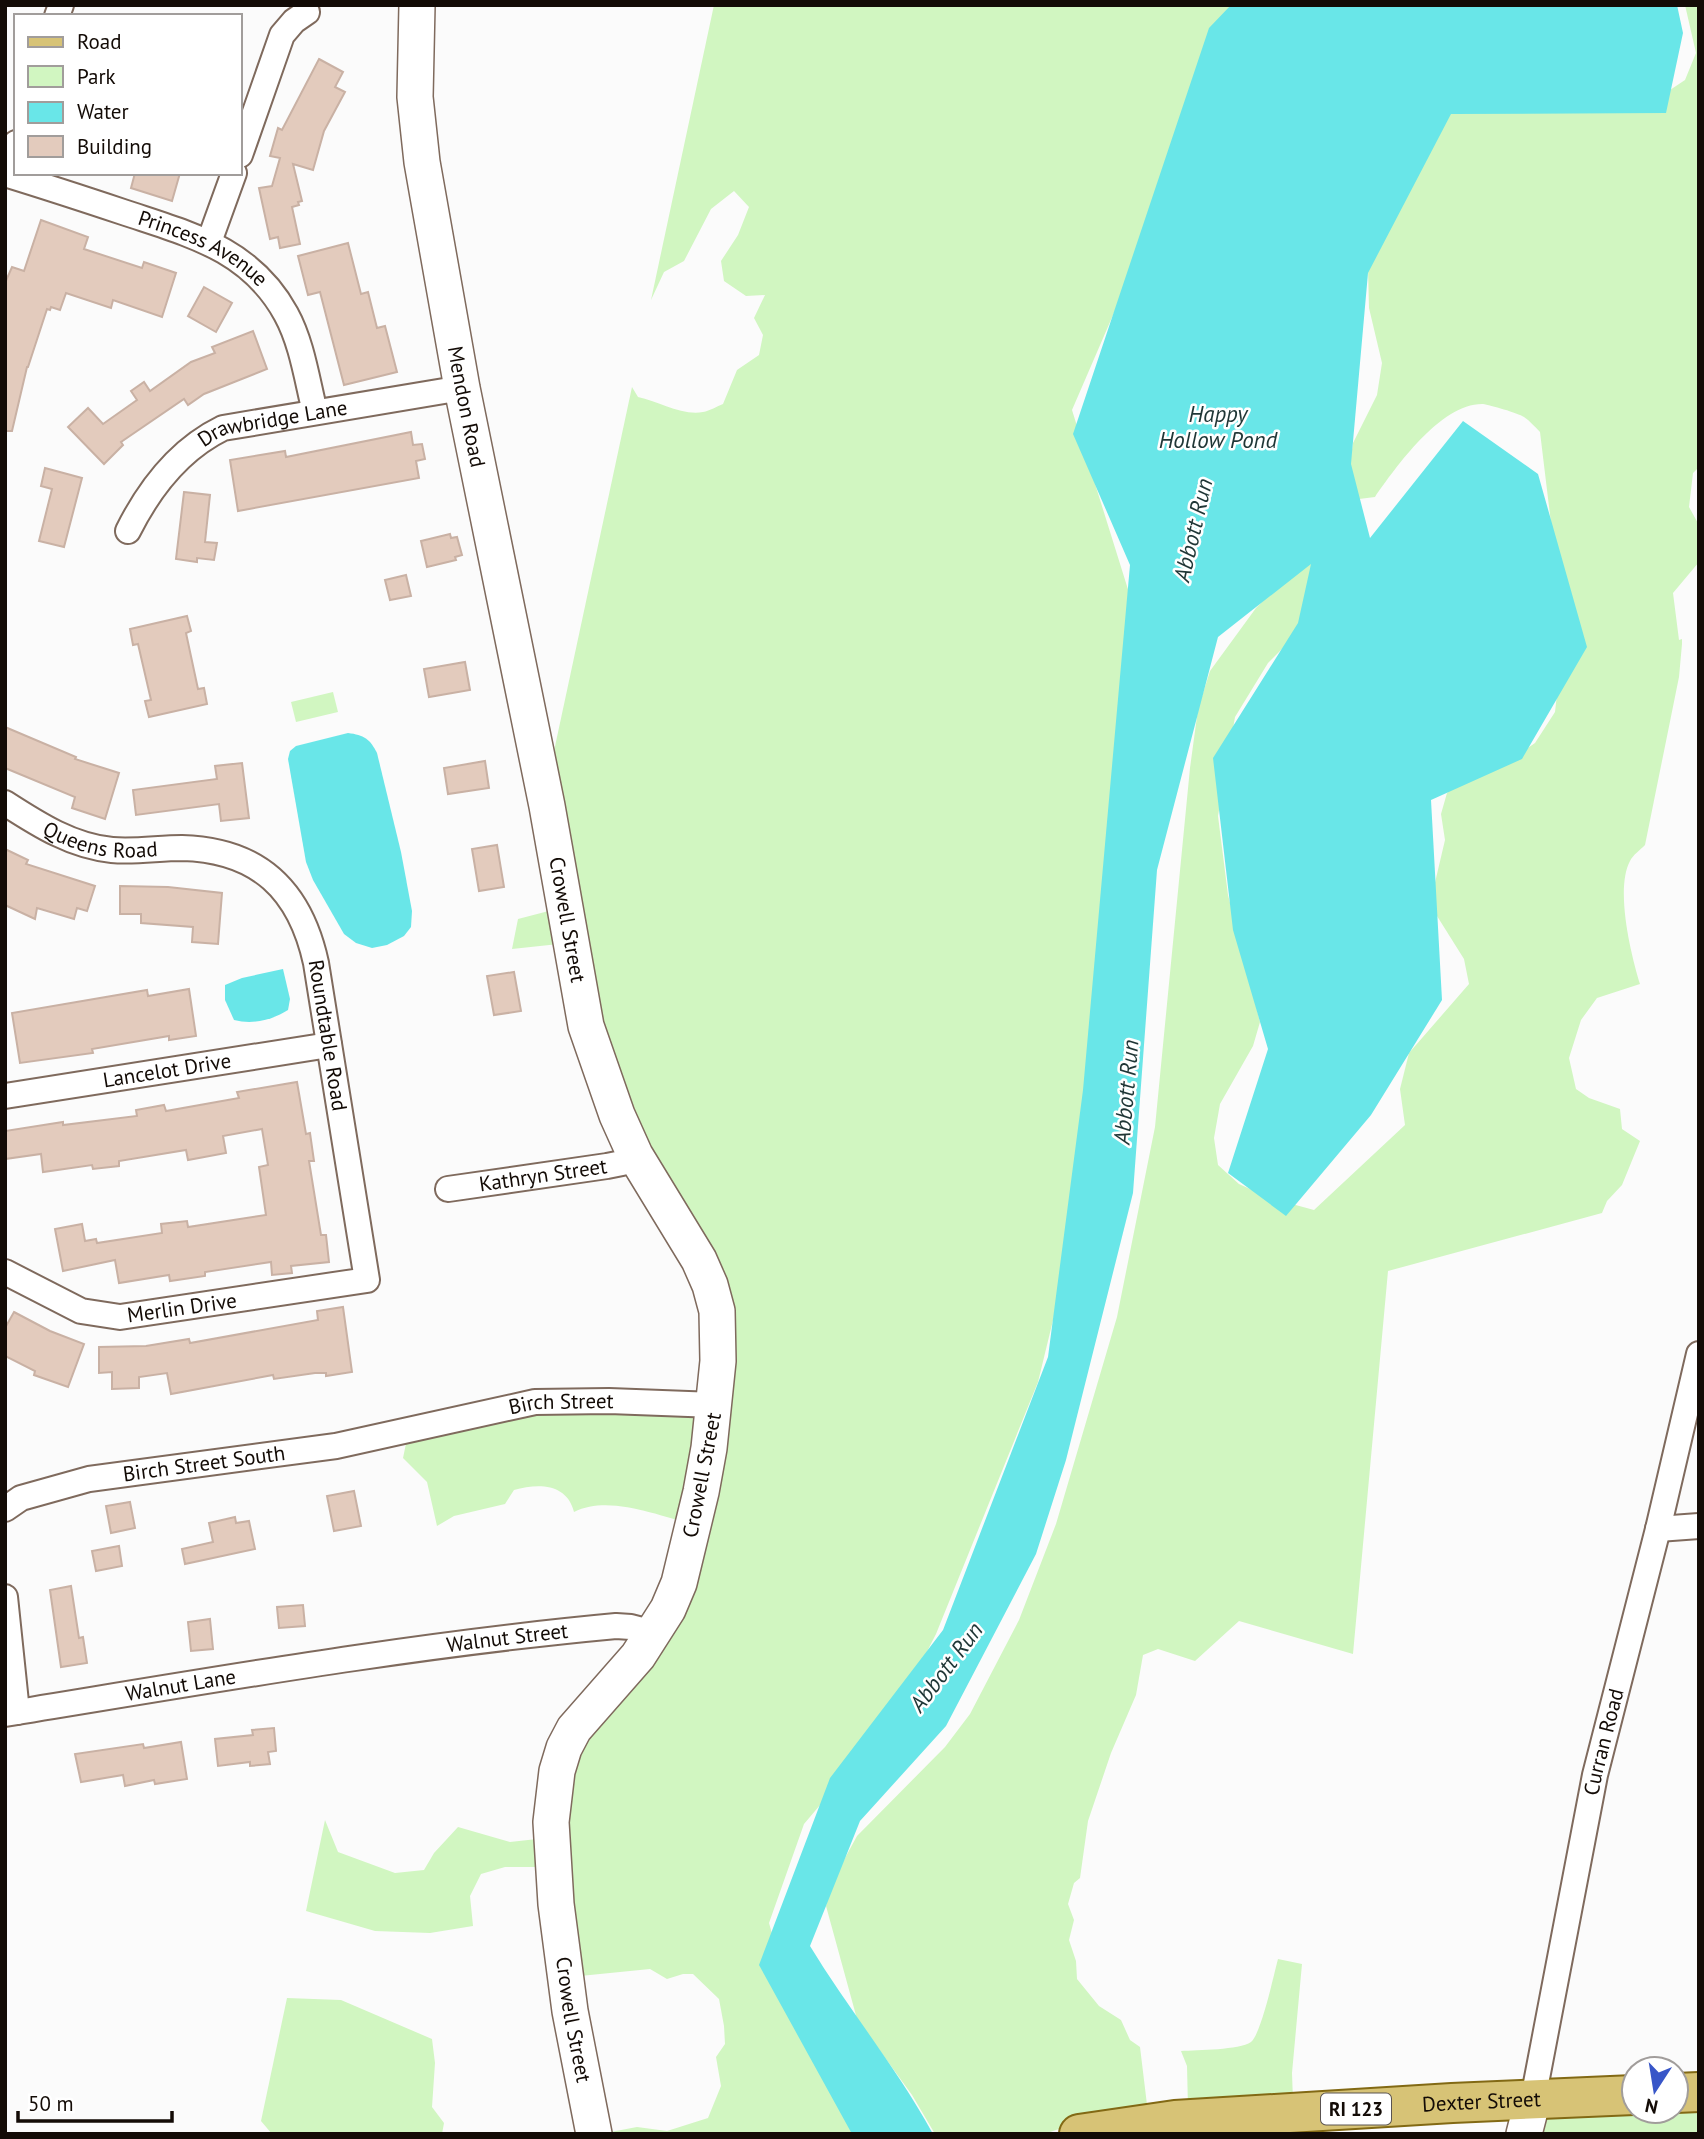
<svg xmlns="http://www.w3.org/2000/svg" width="1704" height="2139" font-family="'PT Sans',sans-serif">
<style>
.green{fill:#d1f6c1}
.water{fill:#69e6e8}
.building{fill:#e3cbbd;stroke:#c9b1a4;stroke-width:2}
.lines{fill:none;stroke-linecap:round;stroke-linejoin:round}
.street-casing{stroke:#7f6a5d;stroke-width:28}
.secondary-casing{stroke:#7f6a5d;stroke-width:38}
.primary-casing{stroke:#826914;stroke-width:42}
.street{stroke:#fff;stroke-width:24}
.secondary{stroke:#fff;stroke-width:35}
.primary{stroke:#d7c376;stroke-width:38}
.labels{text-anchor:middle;stroke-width:5;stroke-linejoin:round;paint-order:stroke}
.shield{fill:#fff;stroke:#5a5451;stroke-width:2}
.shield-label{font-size:19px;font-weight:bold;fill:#130b06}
.street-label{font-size:21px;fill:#130b06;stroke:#fff}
.water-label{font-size:23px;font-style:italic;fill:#1f3636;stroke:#fff}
</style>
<rect width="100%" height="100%" fill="#fbfbfb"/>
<g class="green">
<path d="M714,5H1257L1161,204L1072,410L1131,599L1074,1234L1038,1382L936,1634L901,1702L880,1734L804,1824L769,1923L792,2004L859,2134H600L637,2127L667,2131L708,2118L721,2086L716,2057L725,2044L724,2026L719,1999L693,1974H683L667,1979L650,1969L570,1977L554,1867H505L481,1874L470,1896L473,1926L430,1933L375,1931L306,1911L325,1820L338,1852L395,1873L424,1870L434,1853L458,1827L510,1842L555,1837L554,1784L652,1640L692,1524C655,1515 609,1495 574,1512C567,1483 538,1483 514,1490L505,1504L454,1516L437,1526L427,1482L403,1458L409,1429L569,1405L708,1390L719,1353L639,1156L568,943L512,949L518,919L564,907L545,793L632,387L638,397C658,401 682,416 703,412C710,411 717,406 723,404L737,370L759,355L763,335L754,318L765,295L746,296L724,281L721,261L738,235L749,207L734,191L711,209L684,261L664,272L651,300Z"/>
<path d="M1685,5H1699V467L1693,473L1689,507L1699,525V562L1673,593L1679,640L1682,639V644L1679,677L1645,845C1640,850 1633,855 1630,861C1615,889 1631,955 1640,984L1597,998L1581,1020L1569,1058L1576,1089L1589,1098L1620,1109L1622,1129L1640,1141L1622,1185L1607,1201L1602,1213L1388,1271L1353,1654L1239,1621L1195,1661L1158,1649L1143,1655L1136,1695L1111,1753L1088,1821L1080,1878L1074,1883L1068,1904L1074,1920L1069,1940L1076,1961L1077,1979L1099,2006L1121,2020L1130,2040L1140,2047L1148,2113L1144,2116L1059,2129L1050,2132V2134H935L912,2095L857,2019L826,1906L833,1880L857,1836L945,1747L970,1714L1019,1620L1056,1524L1117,1317L1155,1127L1190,768L1198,709L1210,671L1256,608L1312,552L1335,539L1292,639L1268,663L1235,717L1218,816L1228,895L1260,1022L1253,1046L1220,1104L1214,1138L1218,1165L1239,1184L1270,1198L1314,1210L1405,1125L1400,1089L1409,1053L1469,984L1464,959L1437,916L1433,891L1445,840L1441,814L1447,793L1468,773L1516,756L1535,743L1555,712L1561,659L1551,523L1540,432C1535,427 1530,421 1524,417C1518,413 1490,405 1483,404C1441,403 1396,467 1375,497L1359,499L1346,490L1353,443L1377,395L1382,363L1369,308L1368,269L1457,97L1655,100L1685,80L1696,53Z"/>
<path d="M333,692L338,712L296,722L291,702Z"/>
<path d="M1278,1959L1302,1964L1292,2073L1293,2101L1188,2108L1187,2066L1181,2051C1198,2050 1239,2050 1251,2042C1261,2034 1274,1974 1278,1959Z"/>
<path d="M287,1998L341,2000L432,2039L435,2063L432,2107L444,2123L442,2134H272L261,2121Z"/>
<path d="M1699,2085V2134H1522L1532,2091L1634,2111H1676Z"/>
</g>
<g class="water">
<path d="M1231,5H1677L1683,33L1666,113L1451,114L1368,273L1351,464L1370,538L1463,421L1538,474L1587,647L1522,759L1431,800L1442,1000L1371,1115L1286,1216L1228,1173L1268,1049L1233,930L1213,758L1298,623L1311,564L1218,637L1157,870L1133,1193L1066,1460L1036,1554L946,1726L860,1821L810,1946C849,2010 897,2068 933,2134H852L759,1965L830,1778L943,1630L1048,1357L1083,1090L1130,565L1073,434L1209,28Z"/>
<path d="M348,733C364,735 370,739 377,753L401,852L412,911L411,927L404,936L387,945L372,948L356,943L344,934L313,880L306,862L288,759L290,751L296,746Z"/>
<path d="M283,969L290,999L288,1010C272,1020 253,1025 234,1020L225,1000V985L242,978Z"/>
</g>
<g class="building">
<path d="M319,59L343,72L335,87L345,92L324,131L313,170L293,164L302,201L298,202L299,205L292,207L300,244L280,248L278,237L270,239L259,188L272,186L280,158L270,156L278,128L282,130Z"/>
<path d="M135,173H180L172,201L131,188Z"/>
<path d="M41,220L88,237L84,249L142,268L144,262L176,273L162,317L113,300L111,308L66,293L60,310L51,307L50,310L47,309L28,367H27L12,431H5V283L12,267L24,271Z"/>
<path d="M348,243L361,294L368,292L377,328L385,326L397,372L344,385L320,292L308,295L298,256Z"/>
<path d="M204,287L232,303L216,332L188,316Z"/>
<path d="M253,331L267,369L204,394L188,405L184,399L121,442L123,445L104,464L68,427L88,408L103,424L137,400L131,391L144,382L150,391L191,362L215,353L212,347Z"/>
<path d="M411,432L413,445L422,444L425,459L416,461L419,478L238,511L230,460L285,451L286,457Z"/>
<path d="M45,468L82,478L64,547L39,541L52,489L41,486Z"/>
<path d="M184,492L210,495L205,542L217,543L214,560L197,558V562L176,559Z"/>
<path d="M450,534L451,538L457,537L462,555L455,557L456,560L427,567L421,541Z"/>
<path d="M406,575L411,596L390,600L385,580Z"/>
<path d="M187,616L191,631L186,633L198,689L204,688L207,704L149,717L145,701L151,700L138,644L133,645L130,629Z"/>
<path d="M465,662L470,690L429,697L424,669Z"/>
<path d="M5,727L76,757L75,759L119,773L105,819L72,808L75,797L5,768Z"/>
<path d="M485,761L489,788L448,794L444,768Z"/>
<path d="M242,763L249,818L221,821L219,804L136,815L133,790L217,779L215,766Z"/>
<path d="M497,845L504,887L479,891L472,849Z"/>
<path d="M5,849L28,860L26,864L95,886L87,911L77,908L74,919L37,908L35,919L5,905Z"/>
<path d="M120,886L168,887L222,893L218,944L192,942L193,927L141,923V914H120Z"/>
<path d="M514,972L521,1011L494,1015L487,976Z"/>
<path d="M189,989L196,1036L169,1040V1036L92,1049L93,1053L20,1063L12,1013L147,990L148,996Z"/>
<path d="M297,1082L306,1134L310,1133L314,1161H309L321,1235H326L329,1262L291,1266L292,1273L272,1275L271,1262L205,1272V1276L170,1281L169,1275L119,1283L115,1260L63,1271L55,1229L82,1224L85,1241L96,1239L97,1243L162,1233L161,1224L187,1221L188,1227L266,1215L259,1167L268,1165L262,1129L223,1136L226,1153L188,1160L186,1150L119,1161V1166L93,1169L92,1165L43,1172L41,1154L5,1159V1131L63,1122V1125L137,1116L136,1110L164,1105L166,1111L239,1098L237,1092Z"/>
<path d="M343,1307L352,1372L326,1376V1373H315L274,1379L273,1375L171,1394L167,1373L139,1377V1388L112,1389V1372L99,1373V1347L146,1346L189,1339L190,1343L318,1320L317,1311Z"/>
<path d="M14,1312L50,1331L84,1344L68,1387L34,1375L35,1371L5,1356V1328Z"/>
<path d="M354,1491L361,1526L334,1531L327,1496Z"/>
<path d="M130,1502L135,1528L111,1533L106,1506Z"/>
<path d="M235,1517L236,1523L249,1521L255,1549L185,1564L182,1549L213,1542L209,1523Z"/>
<path d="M119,1546L122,1566L96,1571L92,1551Z"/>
<path d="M71,1586L79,1638L83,1637L87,1663L61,1667L50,1590Z"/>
<path d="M303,1605L305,1626L279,1628L277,1607Z"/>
<path d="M210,1619L213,1649L191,1651L188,1622Z"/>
<path d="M274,1728L276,1751L268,1752L270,1764L250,1766V1762L218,1766L215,1739L253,1735L252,1730Z"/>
<path d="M181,1742L187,1779L155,1784L154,1780L125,1786L123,1775L81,1782L75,1754L143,1744L144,1748Z"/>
</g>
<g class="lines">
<defs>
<g id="street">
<path d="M57,16L61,5"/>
<path d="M240,155L282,35L294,21L307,12"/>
<path id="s1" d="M5,174C44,186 84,199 123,212C188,234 250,248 286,314C302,343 307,380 315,412"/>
<path d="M5,175L16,143"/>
<path d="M209,242L234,173"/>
<path id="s2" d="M128,531C149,489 180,449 223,428L462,388"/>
<path id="s3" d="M5,803C39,825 72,846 112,850C136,852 159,848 182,848C259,850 300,890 316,963L367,1280L120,1317L81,1311L5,1272"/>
<path id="s4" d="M5,1096L329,1045"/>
<path id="s5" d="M448,1189L607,1166L622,1163L635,1155"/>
<path id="s6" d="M5,1509L21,1498L89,1479L336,1446L535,1402L609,1401L715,1405"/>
<path d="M1658,1529L1699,1526"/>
<path d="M5,1597L17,1712"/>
<path id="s7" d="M5,1714C208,1681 411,1645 616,1626L631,1627L654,1633"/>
<path id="s8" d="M1533,2099L1595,1775L1658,1529L1699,1354"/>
</g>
<g id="secondary">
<path id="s9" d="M417,5L415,97L422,162L462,388L547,806L586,1026L617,1115L635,1155L699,1260L710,1285L717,1311L718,1361L709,1448L701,1492L679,1583L668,1609L638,1656L574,1729L564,1748L557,1771L551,1822L556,1904L570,2011L594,2134"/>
<path d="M1524,2134L1533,2099"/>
</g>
<g id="primary">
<path d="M1676,2093L1699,2092"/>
<path id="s10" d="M1079,2134L1175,2120L1452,2103L1634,2095"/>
</g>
</defs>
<use href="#street" class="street-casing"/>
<use href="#secondary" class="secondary-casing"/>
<use href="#primary" class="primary-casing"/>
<use href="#street" class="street"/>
<use href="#secondary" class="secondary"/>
<use href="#primary" class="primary"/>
</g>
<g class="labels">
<rect class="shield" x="1321" y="2093.5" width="70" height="31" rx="5"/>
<g class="shield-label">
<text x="1356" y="2116">RI 123</text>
</g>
<g class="street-label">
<text dy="7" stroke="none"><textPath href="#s1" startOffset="212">Princess Avenue</textPath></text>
<text dy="7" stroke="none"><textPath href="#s9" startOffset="406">Mendon Road</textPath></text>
<text dy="7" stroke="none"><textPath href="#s2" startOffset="192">Drawbridge Lane</textPath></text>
<text dy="7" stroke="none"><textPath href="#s3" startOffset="105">Queens Road</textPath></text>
<text dy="7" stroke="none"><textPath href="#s9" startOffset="929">Crowell Street</textPath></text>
<text dy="7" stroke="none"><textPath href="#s3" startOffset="455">Roundtable Road</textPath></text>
<text dy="7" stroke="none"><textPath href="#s4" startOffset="164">Lancelot Drive</textPath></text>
<text dy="7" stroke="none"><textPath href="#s5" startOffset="96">Kathryn Street</textPath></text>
<text transform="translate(182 1308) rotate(-8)" y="7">Merlin Drive</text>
<text dy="7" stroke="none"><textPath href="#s6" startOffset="569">Birch Street</textPath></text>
<text dy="7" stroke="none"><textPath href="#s6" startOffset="206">Birch Street South</textPath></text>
<text transform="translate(702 1475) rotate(-79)" y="7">Crowell Street</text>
<text dy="7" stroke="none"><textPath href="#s7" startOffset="508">Walnut Street</textPath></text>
<text dy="7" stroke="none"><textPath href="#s7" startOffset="178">Walnut Lane</textPath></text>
<text dy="7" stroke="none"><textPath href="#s8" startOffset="364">Curran Road</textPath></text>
<text dy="7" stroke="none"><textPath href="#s9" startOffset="2105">Crowell Street</textPath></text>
<text dy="7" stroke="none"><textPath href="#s10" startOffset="404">Dexter Street</textPath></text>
</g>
<g class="water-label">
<text x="1218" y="422">Happy<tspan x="1218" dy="26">Hollow Pond</tspan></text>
<text transform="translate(1193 530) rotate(-77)" y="8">Abbott Run</text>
<text transform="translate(1126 1092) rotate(-85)" y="8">Abbott Run</text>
<text transform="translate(946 1667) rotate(-53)" y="8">Abbott Run</text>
</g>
</g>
<rect width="1704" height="2139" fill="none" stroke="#130b06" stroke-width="14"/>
<rect x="14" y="14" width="228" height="161" fill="#ffffff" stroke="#a19d9b" stroke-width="2"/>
<rect x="28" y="37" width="35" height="10" fill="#d7c376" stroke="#a19d9b" stroke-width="2"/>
<text x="77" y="49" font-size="21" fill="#130b06">Road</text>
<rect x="28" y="66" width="35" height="21" fill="#d1f6c1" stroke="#a19d9b" stroke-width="2"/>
<text x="77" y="84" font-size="21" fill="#130b06">Park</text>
<rect x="28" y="102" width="35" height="21" fill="#69e6e8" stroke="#a19d9b" stroke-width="2"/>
<text x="77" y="119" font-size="21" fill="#130b06">Water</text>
<rect x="28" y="136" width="35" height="21" fill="#e3cbbd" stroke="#a19d9b" stroke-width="2"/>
<text x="77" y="154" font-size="21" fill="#130b06">Building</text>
<g transform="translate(1655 2090) rotate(192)"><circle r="33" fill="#ffffff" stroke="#a19d9b" stroke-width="2"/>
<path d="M0-5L12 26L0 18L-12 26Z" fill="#3856c8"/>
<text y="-10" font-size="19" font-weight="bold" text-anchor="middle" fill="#130b06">N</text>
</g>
<path d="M18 2111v10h154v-10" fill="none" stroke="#130b06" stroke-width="3.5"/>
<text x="28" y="2111" font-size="21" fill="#130b06" stroke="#ffffff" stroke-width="5" paint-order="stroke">50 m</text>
</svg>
